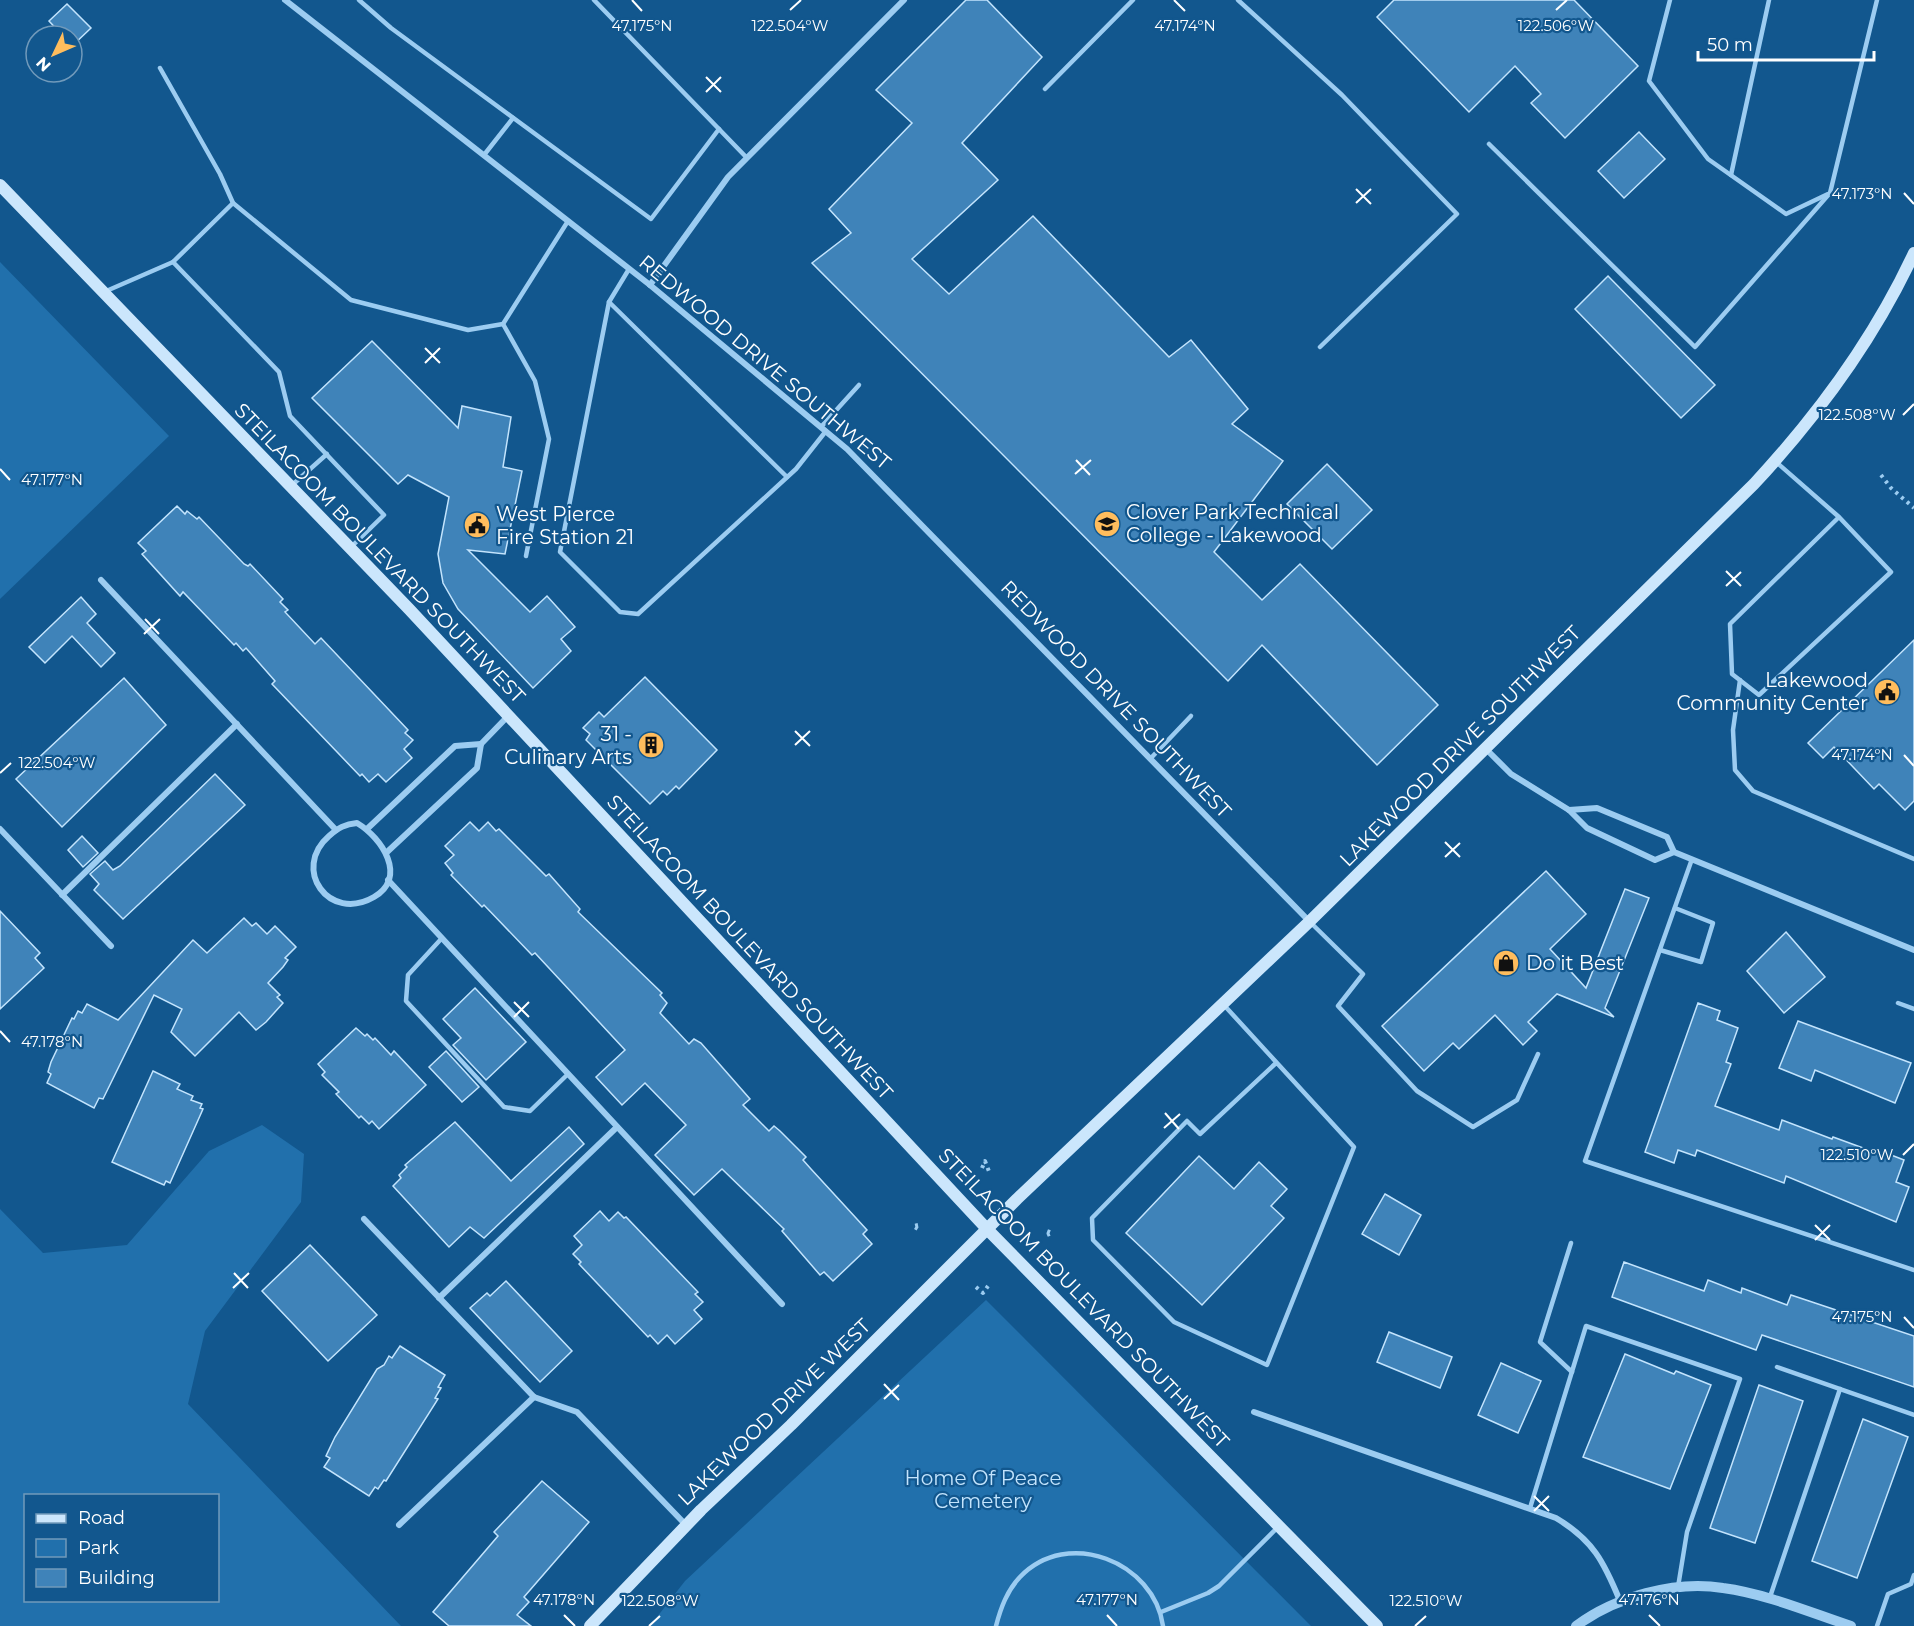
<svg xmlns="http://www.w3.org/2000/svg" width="1914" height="1626" font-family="Montserrat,sans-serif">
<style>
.green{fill:#2170ac;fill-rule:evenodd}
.building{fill:#3f83b9;stroke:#c3e4fd;stroke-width:1.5}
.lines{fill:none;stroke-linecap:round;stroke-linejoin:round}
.path{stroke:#9cccf1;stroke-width:4;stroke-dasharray:3 4.5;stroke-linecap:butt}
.service{stroke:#9cccf1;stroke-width:4.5}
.minor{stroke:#9cccf1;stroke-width:6}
.tertiary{stroke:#9cccf1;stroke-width:10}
.secondary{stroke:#cbe6fc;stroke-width:12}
.ticks{fill:none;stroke:#fff;stroke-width:2}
.labels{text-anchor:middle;stroke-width:4.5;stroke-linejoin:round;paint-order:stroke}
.street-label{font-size:20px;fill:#fff;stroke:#12578e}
.poi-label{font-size:20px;fill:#fff;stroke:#12578e;text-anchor:start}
.park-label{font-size:20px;fill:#c3e4fd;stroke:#12578e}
.ticks-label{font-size:15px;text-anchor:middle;fill:#fff;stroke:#12578e;stroke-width:4.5;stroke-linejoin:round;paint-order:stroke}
</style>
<rect width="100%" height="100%" fill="#12578e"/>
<g class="green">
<path d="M0,262L169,436L0,599Z"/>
<path d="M262,1125L304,1154L301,1202L205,1331L188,1404L401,1626H0V1209L43,1253L127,1245L209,1151ZM26,1496H218V1600H26Z"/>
<path d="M986,1300L1311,1626H650L685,1581Z"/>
</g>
<g class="building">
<path d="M966,0H987L1042,57L962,143L998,180L912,259L949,294L1033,216L1169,357L1191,340L1248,409L1232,424L1283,461L1214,552L1262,600L1300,564L1438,705L1377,765L1262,645L1228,681L812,263L851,233L829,209L912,123L876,90Z"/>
<path d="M1394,0H1574L1638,66L1565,138L1531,103L1541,94L1515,66L1469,112L1377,17Z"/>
<path d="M67,4L91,28L72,46V36H63L49,21Z"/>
<path d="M1639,132L1665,159L1624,198L1598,171Z"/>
<path d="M1608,276L1715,385L1681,418L1575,309Z"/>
<path d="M372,341L458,428L462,406L511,417L503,467L522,471L505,554L468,550L530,612L547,596L575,627L561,639L571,651L533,688L458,609L443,583L438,554L449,497L408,475L398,484L312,398Z"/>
<path d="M1327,464L1372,510L1332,549L1287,504Z"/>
<path d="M177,506L185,514L187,511L197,519L199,517L244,564L248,566L250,564L283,599L280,602L288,610L285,612L315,644L321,638L408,730L405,733L413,740L404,749L412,758L386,782L378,774L369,782L362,774L360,776L272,684L275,681L246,648L243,651L236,643L234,645L183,592L180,596L142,554L146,551L138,543Z"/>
<path d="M81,597L96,614L87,623L115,653L101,667L72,636L45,663L29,647Z"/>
<path d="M1914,640V801L1905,810L1879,784L1874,789L1834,747L1823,758L1808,743Z"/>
<path d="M645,677L717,750L679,789L676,786L667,795L663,791L650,804L586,740L590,734L583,728L599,712L604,717Z"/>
<path d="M124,678L166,725L62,827L16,779Z"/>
<path d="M215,774L245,805L123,919L94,890L99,884L90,874L105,861L113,870L120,866Z"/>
<path d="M470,822L479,831L488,822L496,831L499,829L546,876L549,874L580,909L578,912L662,993L660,995L667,1003L660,1013L689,1044L694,1039L701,1043L750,1099L743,1105L769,1131L774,1126L780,1131L806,1157L803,1160L811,1169L867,1230L863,1234L872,1244L833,1281L824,1272L820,1275L782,1231L784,1229L722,1169L694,1195L655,1155L686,1125L645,1083L622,1105L596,1077L625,1050L535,953L532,955L484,905L482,907L451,875L453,873L445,863L454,855L445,846Z"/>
<path d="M82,836L98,853L83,867L68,850Z"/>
<path d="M1546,871L1586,914L1550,949L1586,988L1625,889L1649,898L1605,1008L1614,1017L1557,994L1528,1022L1537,1031L1523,1045L1495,1015L1459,1049L1453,1043L1424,1071L1382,1026Z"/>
<path d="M0,911L40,953L35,958L44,968L0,1009Z"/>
<path d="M244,918L252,926L256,923L267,934L275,926L296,947L285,958L288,960L283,967L268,983L280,995L277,997L283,1003L266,1022L256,1030L239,1012L195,1056L171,1032L182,1009L154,995L103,1099L99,1098L94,1108L47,1083L51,1074L48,1072L51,1062L72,1018L74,1019L78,1011L82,1013L87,1004L118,1020L193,940L207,953Z"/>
<path d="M1786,932L1825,977L1784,1013L1747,971Z"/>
<path d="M475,988L526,1042L486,1080L453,1045L461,1038L443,1019Z"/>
<path d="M1698,1003L1720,1011L1717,1020L1738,1028L1726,1062L1731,1064L1715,1106L1779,1130L1782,1120L1832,1139L1833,1137L1885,1156L1886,1153L1904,1160L1896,1182L1909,1187L1896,1222L1786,1176L1784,1183L1697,1150L1695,1156L1678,1150L1674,1163L1645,1152Z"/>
<path d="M1798,1021L1911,1063L1895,1103L1815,1070L1811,1081L1779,1068Z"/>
<path d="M356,1028L365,1036L367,1034L373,1040L375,1038L391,1055L394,1051L426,1085L379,1129L372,1121L369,1124L361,1116L359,1118L336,1094L339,1092L322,1075L325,1072L318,1064Z"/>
<path d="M446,1051L479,1087L462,1102L429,1067Z"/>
<path d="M153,1071L180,1084L177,1089L193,1096L191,1100L202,1104L200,1108L203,1109L170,1183L166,1181L164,1185L112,1162Z"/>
<path d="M455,1122L511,1181L569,1127L584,1144L484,1238L470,1227L449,1247L393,1186L401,1178L399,1175L407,1167L405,1165Z"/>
<path d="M1199,1156L1234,1189L1259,1162L1287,1189L1271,1206L1284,1218L1202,1305L1126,1233Z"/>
<path d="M1385,1194L1421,1215L1399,1255L1362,1234Z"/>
<path d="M600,1211L609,1221L618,1212L624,1218L626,1217L698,1292L695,1294L703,1302L694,1310L702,1319L675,1344L667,1335L658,1344L650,1335L648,1337L579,1264L581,1262L573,1254L582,1245L574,1236Z"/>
<path d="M310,1245L377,1315L328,1361L262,1291Z"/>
<path d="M1624,1262L1704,1291L1708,1280L1741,1293L1742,1288L1787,1305L1791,1295L1914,1336V1387L1762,1335L1756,1350L1612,1297Z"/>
<path d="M506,1281L572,1351L540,1382L470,1308L487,1293L490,1296Z"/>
<path d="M1389,1332L1452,1357L1440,1388L1377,1362Z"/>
<path d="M400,1346L445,1375L438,1387L441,1388L435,1398L438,1399L386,1481L384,1480L378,1489L375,1487L369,1496L324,1467L330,1458L326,1456L335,1437L377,1369L384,1365L389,1356L392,1358Z"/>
<path d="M1625,1354L1674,1374L1676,1371L1711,1385L1670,1489L1583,1457Z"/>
<path d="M1501,1363L1541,1381L1518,1433L1478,1415Z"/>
<path d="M1759,1385L1803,1401L1755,1543L1710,1528Z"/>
<path d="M1863,1419L1908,1437L1857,1578L1812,1561Z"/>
<path d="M542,1481L589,1522L524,1597L529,1602L517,1615L531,1626H449L433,1612L498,1536L494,1532Z"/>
</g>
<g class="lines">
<g class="path">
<path d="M1881,475L1891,488L1914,508"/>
<path d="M982,1168L985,1161L990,1174"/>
<path d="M918,1225L913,1226L918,1229"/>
<path d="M1047,1235L1052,1233L1047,1231"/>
<path d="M976,1287L983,1293L988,1286"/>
</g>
<g class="service">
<path d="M359,0L391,28L651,219L719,129"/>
<path d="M594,0L747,158"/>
<path d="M1238,0L1342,95L1457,214L1320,347"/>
<path d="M1670,0L1649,81L1708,159L1786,214L1828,194"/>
<path d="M160,68L220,174L233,203L351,300L468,330L503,324L568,221"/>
<path d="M1045,89L1133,0"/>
<path d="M1489,144L1695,347L1830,193L1877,0"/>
<path d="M484,155L513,118"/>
<path d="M1731,175L1769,0"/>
<path d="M173,262L279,372L290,416L384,515L350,548"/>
<path d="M629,269L609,302L560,552L620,612L638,614L796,469L826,431"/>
<path d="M104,292L173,262L233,203"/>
<path d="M609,302L787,477"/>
<path d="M503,324L535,381L549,439L526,556"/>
<path d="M821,427L859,385"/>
<path d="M1775,461L1839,517L1891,572L1759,695L1732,674L1730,624L1839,517"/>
<path d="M291,486L327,454"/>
<path d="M1740,680L1733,730L1735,770L1753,791L1914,859"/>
<path d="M1151,758L1191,716"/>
<path d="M1692,859L1585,1161L1914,1270"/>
<path d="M1310,922L1363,974L1338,1006L1417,1091L1473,1127L1517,1100L1538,1054"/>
<path d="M442,938L408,975L406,1001L504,1107L530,1111L568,1074"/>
<path d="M1660,950L1701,962L1713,923L1675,908"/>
<path d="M1898,1003L1914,1009"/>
<path d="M1223,1004L1354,1147L1267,1365L1174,1322L1093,1240L1092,1218L1187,1121L1200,1134L1276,1063"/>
<path d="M1571,1243L1540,1342L1572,1372"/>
<path d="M1777,1367L1914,1415"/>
<path d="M1530,1508L1586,1326L1740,1379L1687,1532L1678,1587"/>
<path d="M1770,1597L1840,1389"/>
<path d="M1161,1612L1208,1593L1219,1586L1278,1527"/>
<path d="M996,1626C1001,1607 1007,1591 1020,1577C1068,1527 1154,1562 1163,1626"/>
<path d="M1877,1626L1888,1594L1911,1584L1914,1575"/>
</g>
<g class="minor">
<path d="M285,0L650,285L847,449L1309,921"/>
<path d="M650,285L728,177L904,0"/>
<path d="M101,580L336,830"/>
<path d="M1486,749L1511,774L1569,810L1587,828L1655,860L1674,852"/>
<path d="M1569,810L1597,808L1667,837L1674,852L1914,950"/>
<path d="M357,823C382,838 408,877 374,897C329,923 291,869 329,836C338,828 345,824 357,823Z"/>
<path d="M0,829L111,946"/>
<path d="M367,829L455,746L481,744"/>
<path d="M386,853L477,768L481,744L508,716"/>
<path d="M388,880L782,1304"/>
<path d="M62,895L237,724"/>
<path d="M364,1219L534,1397L577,1412L686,1525"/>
<path d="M439,1298L617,1127"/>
<path d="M1254,1412L1556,1518C1593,1540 1604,1562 1620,1601"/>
<path d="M399,1525L534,1397"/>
</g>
<path class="tertiary" d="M1576,1626C1615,1597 1675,1580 1723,1588C1767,1594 1809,1612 1851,1626"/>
<g class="secondary">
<path d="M0,185L409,609L987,1229L1377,1626"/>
<path d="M590,1626L701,1510L791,1425L1017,1199L1309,922L1754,484C1819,414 1874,339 1914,253"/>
</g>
</g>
<path class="ticks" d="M632,0L642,11M1174,0L1185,11M790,10L801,0M1556,10L1567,0M706,77L721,92M706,92L721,77M1356,189L1371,204M1904,193L1914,204M1356,203L1371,189M425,348L440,363M425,363L440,348M1903,415L1914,404M1076,460L1090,475M0,469L10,480M1075,474L1091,460M1726,571L1741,586M1726,586L1741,572M145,619L159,634M144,634L160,619M795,731L810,746M795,745L810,731M1904,755L1914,766M0,773L11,763M1445,842L1460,857M1445,857L1460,843M514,1002L529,1017M514,1017L529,1002M0,1031L10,1042M1165,1113L1179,1129M1164,1128L1180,1114M1903,1155L1914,1144M1815,1225L1830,1240M1815,1240L1830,1225M234,1273L248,1288M233,1288L249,1273M1904,1317L1914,1328M884,1384L899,1400M884,1399L899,1385M1534,1496L1549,1511M1534,1511L1549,1496M564,1615L575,1626M1107,1615L1117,1626M1649,1615L1660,1626M649,1626L660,1616M1415,1626L1426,1616"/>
<defs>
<symbol id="university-disc" viewBox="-11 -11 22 22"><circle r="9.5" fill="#ffbd5d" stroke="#12578e"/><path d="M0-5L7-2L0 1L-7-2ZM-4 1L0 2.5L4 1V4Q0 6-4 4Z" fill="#111"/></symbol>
<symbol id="civic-disc" viewBox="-11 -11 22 22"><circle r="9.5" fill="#ffbd5d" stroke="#12578e"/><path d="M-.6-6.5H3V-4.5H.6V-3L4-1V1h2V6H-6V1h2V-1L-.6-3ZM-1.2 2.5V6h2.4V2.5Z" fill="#111"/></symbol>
<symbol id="building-disc" viewBox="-11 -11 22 22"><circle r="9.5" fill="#ffbd5d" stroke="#12578e"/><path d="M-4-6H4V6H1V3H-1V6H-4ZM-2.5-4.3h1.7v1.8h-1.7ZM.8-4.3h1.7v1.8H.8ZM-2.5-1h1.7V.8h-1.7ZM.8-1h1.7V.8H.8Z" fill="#111"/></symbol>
<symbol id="shop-disc" viewBox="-11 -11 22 22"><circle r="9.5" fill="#ffbd5d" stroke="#12578e"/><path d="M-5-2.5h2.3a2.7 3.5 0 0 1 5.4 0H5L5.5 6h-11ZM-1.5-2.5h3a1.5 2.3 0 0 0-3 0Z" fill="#111"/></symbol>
</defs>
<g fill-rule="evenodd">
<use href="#university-disc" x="1092" y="509" width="30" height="30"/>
<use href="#civic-disc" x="462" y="510" width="30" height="30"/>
<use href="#civic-disc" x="1872" y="677" width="30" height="30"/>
<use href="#building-disc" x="636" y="730" width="30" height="30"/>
<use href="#shop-disc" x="1491" y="948" width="30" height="30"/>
</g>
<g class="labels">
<g class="street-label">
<text transform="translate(765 362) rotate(40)" y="7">REDWOOD DRIVE SOUTHWEST</text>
<text transform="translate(380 553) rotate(46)" y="7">STEILACOOM BOULEVARD SOUTHWEST</text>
<text transform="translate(1116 699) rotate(46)" y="7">REDWOOD DRIVE SOUTHWEST</text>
<text transform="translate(1460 746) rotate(-45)" y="7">LAKEWOOD DRIVE SOUTHWEST</text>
<text transform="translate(750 947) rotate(47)" y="7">STEILACOOM BOULEVARD SOUTHWEST</text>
<text transform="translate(1084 1298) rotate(46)" y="7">STEILACOOM BOULEVARD SOUTHWEST</text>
<text transform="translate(774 1412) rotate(-44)" y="7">LAKEWOOD DRIVE WEST</text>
</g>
<g class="poi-label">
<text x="1126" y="519">Clover Park Technical<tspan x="1126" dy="23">College - Lakewood</tspan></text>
<text x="496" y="521">West Pierce<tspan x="496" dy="23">Fire Station 21</tspan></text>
<text x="1868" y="687" text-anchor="end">Lakewood<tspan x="1868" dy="23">Community Center</tspan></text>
<text x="632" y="741" text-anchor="end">31 -<tspan x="632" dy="23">Culinary Arts</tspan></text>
<text x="1526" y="970">Do it Best</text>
</g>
<g class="park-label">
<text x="983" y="1485">Home Of Peace<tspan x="983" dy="23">Cemetery</tspan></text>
</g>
</g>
<g class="ticks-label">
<text x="790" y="31">122.504°W</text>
<text x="1556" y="31">122.506°W</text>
<text x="642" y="31">47.175°N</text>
<text x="1185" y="31">47.174°N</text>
<text x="1862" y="199">47.173°N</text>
<text x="1857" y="420">122.508°W</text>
<text x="52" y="485">47.177°N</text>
<text x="1862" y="760">47.174°N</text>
<text x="57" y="768">122.504°W</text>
<text x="52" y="1047">47.178°N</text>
<text x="1857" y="1160">122.510°W</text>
<text x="1862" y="1322">47.175°N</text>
<text x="564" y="1605">47.178°N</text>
<text x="1107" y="1605">47.177°N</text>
<text x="1649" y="1605">47.176°N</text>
<text x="660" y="1606">122.508°W</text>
<text x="1426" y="1606">122.510°W</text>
</g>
<rect x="24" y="1494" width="195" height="108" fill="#12578e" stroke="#719abb" stroke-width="1.5"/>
<rect x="36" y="1514" width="30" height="9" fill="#cbe6fc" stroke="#719abb" stroke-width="1.5"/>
<text x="78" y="1524" font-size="18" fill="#ffffff">Road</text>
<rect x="36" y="1539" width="30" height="18" fill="#2170ac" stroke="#719abb" stroke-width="1.5"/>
<text x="78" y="1554" font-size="18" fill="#ffffff">Park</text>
<rect x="36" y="1569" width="30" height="18" fill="#3f83b9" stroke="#719abb" stroke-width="1.5"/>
<text x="78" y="1584" font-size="18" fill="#ffffff">Building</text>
<g transform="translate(54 54) rotate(226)"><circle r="28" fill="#12578e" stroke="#719abb" stroke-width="1.5"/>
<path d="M0-4.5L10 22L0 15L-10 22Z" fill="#ffbd5d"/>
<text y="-9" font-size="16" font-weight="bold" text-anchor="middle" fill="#ffffff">N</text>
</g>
<path d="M1698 51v9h176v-9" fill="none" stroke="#ffffff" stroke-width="3"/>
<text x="1707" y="51" font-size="18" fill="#ffffff" stroke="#12578e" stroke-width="4.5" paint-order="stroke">50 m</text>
</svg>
